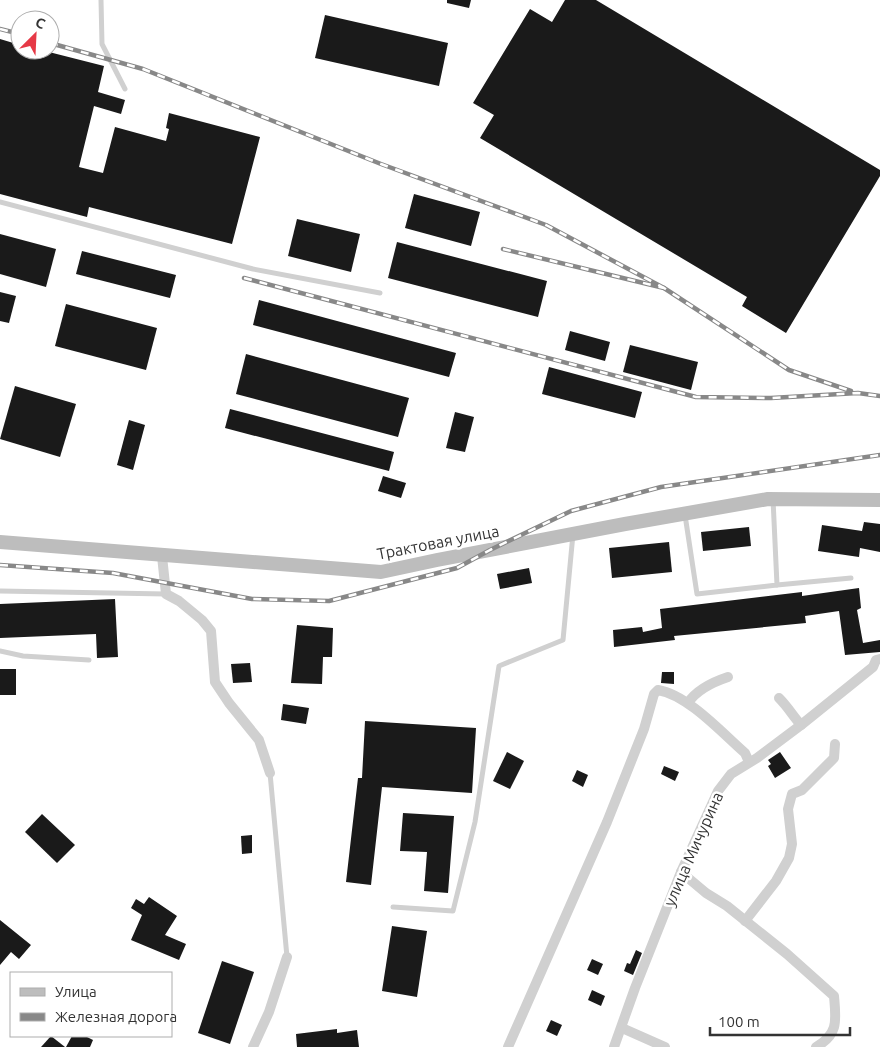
<svg xmlns="http://www.w3.org/2000/svg" width="880" height="1047" font-family="Ubuntu,sans-serif">
<style>
.building{fill:#1a1a1a}
.lines{fill:none;stroke-linecap:round;stroke-linejoin:round}
.service{stroke:#d0d0d0;stroke-width:5}
.minor{stroke:#d0d0d0;stroke-width:10}
.secondary{stroke:#bdbdbd;stroke-width:14}
.rail-casing{stroke:#888;stroke-width:4.5}
.rail{stroke:#fff;stroke-width:2.5;stroke-dasharray:8;stroke-linecap:butt}
.labels{text-anchor:middle;stroke-width:5;stroke-linejoin:round;paint-order:stroke}
.street-label{font-size:16px;fill:#333;stroke:#fff}
</style>
<rect width="100%" height="100%" fill="#fff"/>
<g class="building">
<path d="M447,0H471L469,8L447,3Z"/>
<path d="M565,0H596L880,170V176L786,333L742,306L747,297L480,138L494,115L473,103L530,9L552,22Z"/>
<path d="M325,15L448,43L439,86L315,58Z"/>
<path d="M0,39L20,45V50H41L104,66L98,92L125,100L121,114L94,106L79,167L103,173L115,127L166,141L169,129L166,128L169,113L260,137L232,244L89,207L87,217L0,194Z"/>
<path d="M414,194L480,212L471,246L405,228Z"/>
<path d="M297,219L360,234L351,272L288,256Z"/>
<path d="M0,234L56,249L46,287L0,274Z"/>
<path d="M397,242L547,281L538,317L388,278Z"/>
<path d="M82,251L176,275L170,298L76,274Z"/>
<path d="M0,292L16,296L9,323L0,321Z"/>
<path d="M259,300L456,353L449,377L253,325Z"/>
<path d="M66,304L157,328L146,370L55,346Z"/>
<path d="M570,331L610,342L605,361L565,350Z"/>
<path d="M630,345L698,362L691,390L623,372Z"/>
<path d="M246,354L409,398L398,437L236,394Z"/>
<path d="M549,367L642,392L635,418L542,394Z"/>
<path d="M15,386L76,404L60,457L0,439Z"/>
<path d="M230,409L394,452L389,471L225,428Z"/>
<path d="M455,412L474,417L465,452L446,448Z"/>
<path d="M129,420L145,425L133,470L117,465Z"/>
<path d="M383,476L406,483L401,498L378,491Z"/>
<path d="M864,522L880,524V552L860,548L859,557L818,551L822,525L862,531Z"/>
<path d="M749,527L751,546L703,551L701,532Z"/>
<path d="M669,542L672,572L612,578L609,548Z"/>
<path d="M529,568L532,583L500,589L497,574Z"/>
<path d="M859,588L861,608L857,610L863,643L880,640V652L845,655L839,611L805,616L806,623L674,636L675,640L614,647L613,630L642,627L643,632L662,628L660,609L802,592V596Z"/>
<path d="M115,599L118,657L97,658L96,634L0,638V604Z"/>
<path d="M297,625L333,628L332,657H323L322,684L291,683Z"/>
<path d="M250,663L252,682L233,683L231,664Z"/>
<rect x="0" y="669" width="16" height="26"/>
<path d="M662,672H674V684L661,683Z"/>
<path d="M283,704L309,708L306,724L281,720Z"/>
<path d="M365,721L476,728L472,793L382,787L371,885L346,882L358,778H362Z"/>
<path d="M507,752L524,761L510,789L493,781Z"/>
<path d="M780,752L791,768L775,778L768,766L771,764L768,760Z"/>
<path d="M664,766L679,772L675,781L661,774Z"/>
<path d="M577,770L588,775L583,787L572,781Z"/>
<path d="M403,813L454,816L448,893L424,891L427,852L400,851Z"/>
<path d="M42,814L75,845L57,863L25,832Z"/>
<path d="M252,835V853L242,854L241,836Z"/>
<path d="M149,897L177,916L165,935L186,944L179,960L131,940L142,915L131,908L136,899L144,904Z"/>
<path d="M0,920L31,945L19,959L11,952L0,965Z"/>
<path d="M392,926L427,931L417,997L382,991Z"/>
<path d="M636,950L642,953L633,975L624,971L627,963L630,964Z"/>
<path d="M592,959L603,964L598,975L587,970Z"/>
<path d="M222,961L254,972L230,1044L198,1033Z"/>
<path d="M592,990L605,996L601,1006L588,1000Z"/>
<path d="M551,1020L562,1025L557,1036L546,1031Z"/>
<path d="M337,1029V1033L357,1030L359,1047H297L296,1034Z"/>
<path d="M51,1036L65,1047H41Z"/>
<path d="M72,1036H85L93,1040L90,1047H66Z"/>
</g>
<g class="lines">
<g class="service">
<path d="M101,0L102,44L125,89"/>
<path d="M0,202L253,269L380,293"/>
<path d="M685,515L697,594L777,585L773,499"/>
<path d="M777,585L851,578"/>
<path d="M0,591L166,594"/>
<path d="M0,651L23,656L89,660"/>
<path d="M270,773L287,957"/>
<path d="M393,907L453,911L475,822L499,666L563,640L573,534"/>
</g>
<g class="minor">
<path d="M162,556L166,594L179,601L202,620L211,631L215,682L229,703L259,740L270,773"/>
<path d="M779,698C788,707 793,716 801,725"/>
<path d="M688,703C697,689 713,682 728,677"/>
<path d="M681,872L706,893L727,906L787,954L834,996C836,1020 839,1034 816,1047"/>
<path d="M745,921L776,881L789,858L792,844L788,809L792,794L802,790L834,758L835,744"/>
<path d="M622,1028L665,1047"/>
<path d="M253,1047L269,1012L287,957"/>
<path d="M508,1047L607,822L644,729L654,694L658,690C688,695 722,733 745,753L749,762"/>
<path d="M614,1047L635,988L681,872L718,791L731,774L757,758L801,725L873,667L876,660L880,659"/>
</g>
<path class="secondary" d="M0,542L381,572L437,560L625,524L768,499L880,500"/>
<defs>
<g id="rail">
<path d="M0,29L20,34"/>
<path d="M50,43L143,69L381,164L546,225L664,288"/>
<path d="M503,249L664,288L789,370L851,391"/>
<path d="M244,278L696,397L771,398L858,393L880,396"/>
<path d="M0,565L113,573L252,599L329,601L457,568L490,550L571,511L661,487L880,455"/>
</g>
</defs>
<use href="#rail" class="rail-casing"/>
<use href="#rail" class="rail"/>
</g>
<g class="labels">
<g class="street-label">
<text transform="translate(438 542) rotate(-11)" y="6">Трактовая улица</text>
<text transform="translate(693 849) rotate(-66)" y="6">улица Мичурина</text>
</g>
</g>
<rect x="10" y="972" width="162" height="65" fill="#ffffff" stroke="#adadad"/>
<rect x="20" y="988" width="25" height="8" fill="#bdbdbd" stroke="#adadad"/>
<text x="55" y="997" font-size="15" fill="#333333">Улица</text>
<rect x="20" y="1013" width="25" height="8" fill="#888888" stroke="#adadad"/>
<text x="55" y="1022" font-size="15" fill="#333333">Железная дорога</text>
<g transform="translate(35 35) rotate(24)"><circle r="24" fill="#ffffff" stroke="#adadad"/>
<path d="M0-4L9 19L0 12L-9 19Z" fill="#e63946"/>
<text y="-8" font-size="14" font-weight="bold" text-anchor="middle" fill="#333333">С</text>
</g>
<path d="M710 1027v8h140v-8" fill="none" stroke="#333333" stroke-width="2.5"/>
<text x="718" y="1027" font-size="15" fill="#333333" stroke="#ffffff" stroke-width="4" paint-order="stroke">100 m</text>
</svg>
